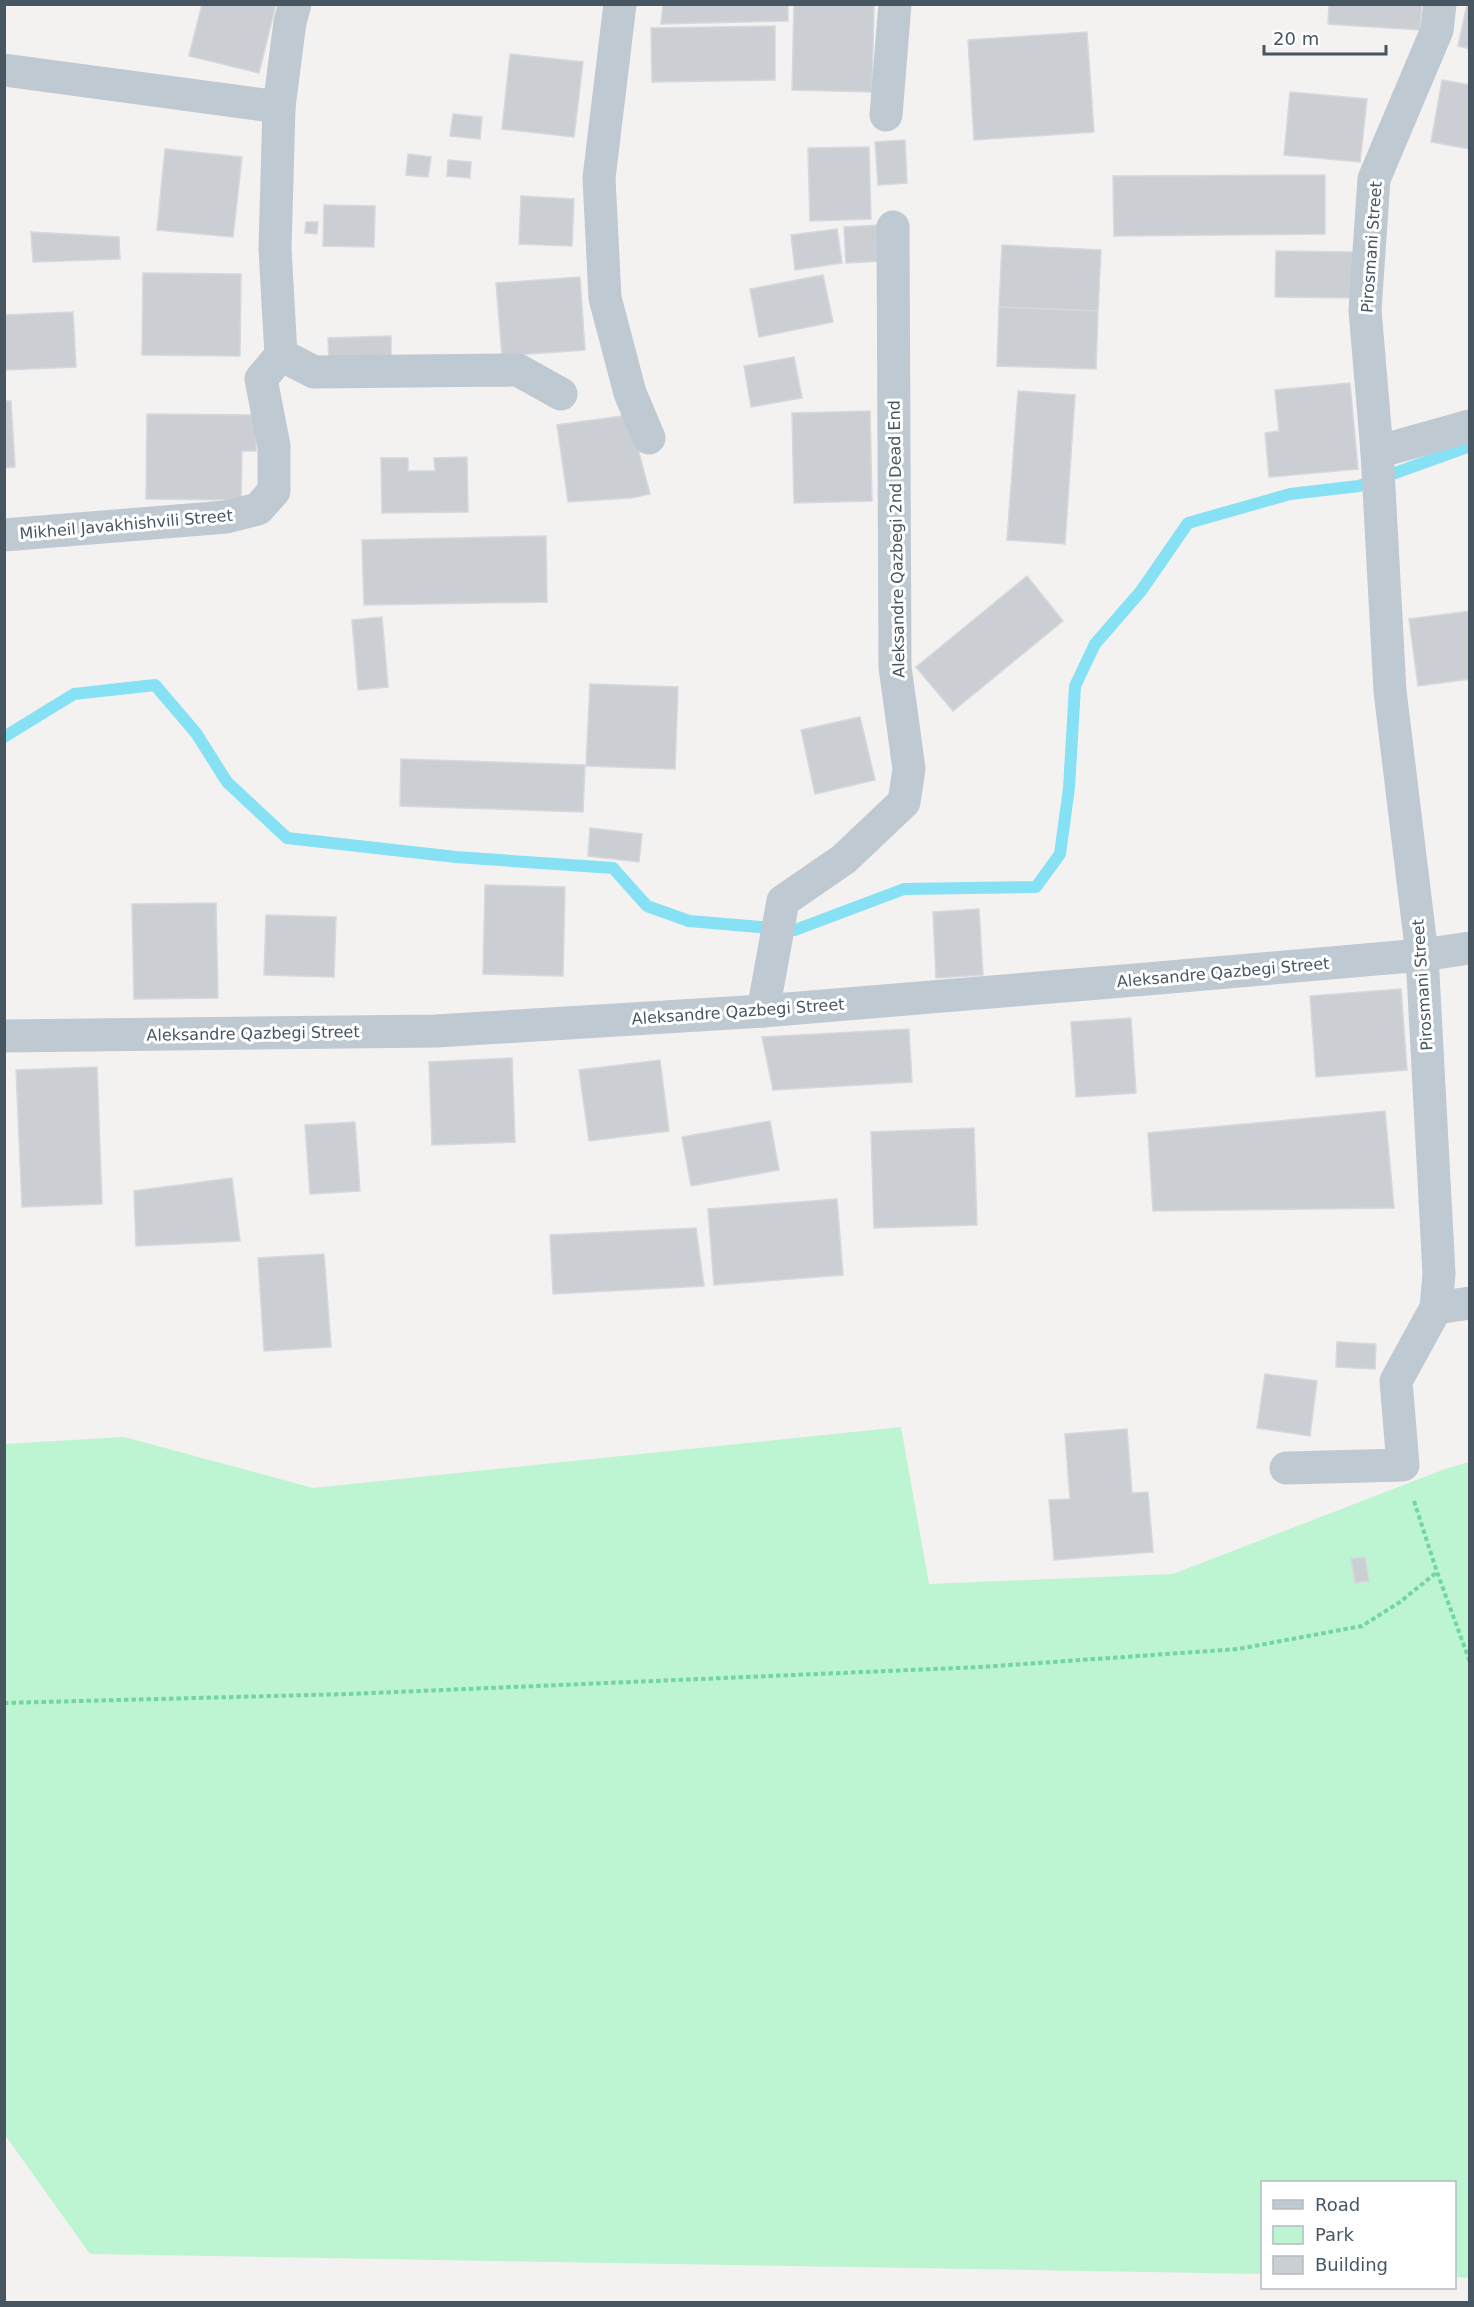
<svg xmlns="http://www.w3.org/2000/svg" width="1474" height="2307" font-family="'DejaVu Sans',sans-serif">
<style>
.green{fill:#bdf4d1}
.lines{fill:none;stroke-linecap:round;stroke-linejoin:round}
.stream{stroke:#86e1f5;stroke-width:12}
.building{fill:#cbcfd4;stroke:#d5d8dd;stroke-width:1.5}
.path{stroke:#71d6a2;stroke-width:4;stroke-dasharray:4.5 3;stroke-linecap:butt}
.minor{stroke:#bec9d2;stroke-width:33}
.labels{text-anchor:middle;stroke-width:6;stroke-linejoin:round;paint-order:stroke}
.street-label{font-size:16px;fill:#475661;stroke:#fff}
</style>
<rect width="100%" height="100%" fill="#f4f1f1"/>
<path class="green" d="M901,1427L929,1584L1173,1574L1445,1469L1469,1462V2278L1455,2277L1454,2182H1262V2274L90,2254L5,2135L4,1444L124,1437L313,1488Z"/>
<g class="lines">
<path class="stream" d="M4,737L74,694L155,685L196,733L227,782L287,838L456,857L613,868L647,906L689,921L795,930L904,889L1036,887L1060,854L1069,788L1075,686L1095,644L1141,591L1188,523L1290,494L1359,486L1470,446"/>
</g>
<g class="building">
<path d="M202,4H276L259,73L189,56Z"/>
<path d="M663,4H788V21L661,24Z"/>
<path d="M794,4H874L872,92L792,90Z"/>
<path d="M1329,4H1422L1420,30L1328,24Z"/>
<path d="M1467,4H1470V49L1458,46Z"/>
<path d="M775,26V80L652,82L651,28Z"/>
<path d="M1087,32L1094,132L974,140L968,40Z"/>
<path d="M510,54L583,62L574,137L502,129Z"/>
<path d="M1442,80L1470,85V149L1431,142Z"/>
<path d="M1290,92L1367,99L1360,162L1284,155Z"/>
<path d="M453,114L482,117L480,139L450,136Z"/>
<path d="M905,140L907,183L878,185L875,142Z"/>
<path d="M869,147L871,219L810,221L808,148Z"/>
<path d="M165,149L242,157L233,237L157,230Z"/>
<path d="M408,154L431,157L428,177L406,175Z"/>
<path d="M448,160L471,162L470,178L447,176Z"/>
<path d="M1325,175V234L1114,236L1113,176Z"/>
<path d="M521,196L574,199L572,246L519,244Z"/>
<path d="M324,205L375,206L374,247L323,246Z"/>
<path d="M306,222H318L317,234L305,233Z"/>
<path d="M880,225L883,261L846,263L844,227Z"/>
<path d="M837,229L842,263L795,270L791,235Z"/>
<path d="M31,232L119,237L120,259L33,262Z"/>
<path d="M1002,245L1101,250L1098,311L999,307Z"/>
<path d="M1276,251L1355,252V298L1275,297Z"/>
<path d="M143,273L241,274L240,356L142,355Z"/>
<path d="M823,275L833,322L759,337L750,289Z"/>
<path d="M580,277L585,350L502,356L496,283Z"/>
<path d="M999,307L1098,311L1096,369L997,366Z"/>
<path d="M73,312L76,367L4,370V315Z"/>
<path d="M391,336V360L329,362L328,338Z"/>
<path d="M794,357L802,398L751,407L744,366Z"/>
<path d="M1350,383L1358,469L1269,477L1265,433L1279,431L1275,390Z"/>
<path d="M1018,391L1075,395L1065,544L1007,540Z"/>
<path d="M4,401H11L15,467L4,468Z"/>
<path d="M870,411L872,501L794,503L792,413Z"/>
<path d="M147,414L256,415V451H242L241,500L146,499Z"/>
<path d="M629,415L650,494L631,498L568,502L557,425Z"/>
<path d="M467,457L468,512L382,513L381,458H408V471H435L434,458Z"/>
<path d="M546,536L547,602L364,605L362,540Z"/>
<path d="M1027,576L1063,621L953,711L916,667Z"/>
<path d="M1470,611V679L1418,686L1409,619Z"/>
<path d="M382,617L388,687L358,690L352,620Z"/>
<path d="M590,684L678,687L675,769L586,766Z"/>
<path d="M860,717L875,780L815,794L801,730Z"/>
<path d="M401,759L585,765L583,812L400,806Z"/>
<path d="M590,828L642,834L639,862L588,856Z"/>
<path d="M485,885L565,887L563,976L483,974Z"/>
<path d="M216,903L218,998L134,999L132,904Z"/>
<path d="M979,909L983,975L936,978L933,912Z"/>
<path d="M266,915L336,917L334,977L264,975Z"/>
<path d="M1401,989L1407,1070L1316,1077L1310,996Z"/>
<path d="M1131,1018L1136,1093L1076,1097L1071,1022Z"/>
<path d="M909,1029L912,1082L773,1090L762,1037Z"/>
<path d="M512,1058L515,1142L432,1145L429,1062Z"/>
<path d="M660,1060L669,1131L589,1141L579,1070Z"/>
<path d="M97,1067L102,1204L22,1207L16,1070Z"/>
<path d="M1385,1111L1394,1208L1153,1211L1148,1133Z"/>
<path d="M770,1121L779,1170L691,1186L682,1137Z"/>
<path d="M355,1122L360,1191L310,1194L305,1125Z"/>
<path d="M974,1128L977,1225L874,1228L871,1132Z"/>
<path d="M232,1178L240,1241L136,1246L134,1191Z"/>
<path d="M837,1199L843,1275L714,1285L708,1209Z"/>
<path d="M696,1228L704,1286L553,1294L550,1235Z"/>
<path d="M324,1254L331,1347L264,1351L258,1258Z"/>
<path d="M1337,1342L1376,1344L1375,1369L1336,1367Z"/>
<path d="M1265,1374L1317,1381L1310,1436L1257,1428Z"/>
<path d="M1127,1429L1132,1493L1148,1492L1153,1552L1054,1560L1049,1500L1070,1499L1065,1434Z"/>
<path d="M1365,1557L1369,1581L1355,1583L1351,1559Z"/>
</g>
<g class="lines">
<g class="path">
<path d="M1414,1501L1437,1572L1470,1662"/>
<path d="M4,1703L349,1694L981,1667L1238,1649L1362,1626L1400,1602L1437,1572"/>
</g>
<g class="minor">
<path d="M295,4L290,22L279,107L275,249L281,355L314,372L518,370L561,394"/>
<path d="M620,4L599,178L605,298L630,393L649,438"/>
<path d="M4,70L279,107"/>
<path d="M886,115L895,4"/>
<path d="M1377,452L1470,426"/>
<path d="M4,535L226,517L258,509L274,491V446L261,379L281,355"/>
<path d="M763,1011L783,901L844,859L904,802L909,769L895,667L893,227"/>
<path d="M4,1036L436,1031L763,1011L1147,979L1422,955L1470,948"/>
<path d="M1436,1308L1470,1303"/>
<path d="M1286,1468L1403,1465L1396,1381L1436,1308L1439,1274L1422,955L1390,691L1377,452L1365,310L1374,179L1437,30L1440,4"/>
</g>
</g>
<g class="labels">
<g class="street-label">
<text transform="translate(1371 247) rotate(-86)" y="6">Pirosmani Street</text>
<text transform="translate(126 524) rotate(-5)" y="6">Mikheil Javakhishvili Street</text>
<text transform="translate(896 539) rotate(-91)" y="6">Aleksandre Qazbegi 2nd Dead End</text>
<text transform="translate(1223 972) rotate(-5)" y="6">Aleksandre Qazbegi Street</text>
<text transform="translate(1422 985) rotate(-94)" y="6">Pirosmani Street</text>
<text transform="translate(738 1011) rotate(-4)" y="6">Aleksandre Qazbegi Street</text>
<text transform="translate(253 1033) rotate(-1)" y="6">Aleksandre Qazbegi Street</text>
</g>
</g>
<rect width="1474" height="2307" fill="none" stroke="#475661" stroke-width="12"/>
<rect x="1261" y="2181" width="195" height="108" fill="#ffffff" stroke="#b5bbc0" stroke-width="1.5"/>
<rect x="1273" y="2200" width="30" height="9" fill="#bec9d2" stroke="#b5bbc0" stroke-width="1.5"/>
<text x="1315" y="2211" font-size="18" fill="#475661">Road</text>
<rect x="1273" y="2226" width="30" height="18" fill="#bdf4d1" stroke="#b5bbc0" stroke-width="1.5"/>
<text x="1315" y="2241" font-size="18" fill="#475661">Park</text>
<rect x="1273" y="2256" width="30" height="18" fill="#cbcfd4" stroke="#b5bbc0" stroke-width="1.5"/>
<text x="1315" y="2271" font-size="18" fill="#475661">Building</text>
<path d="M1264 45v9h122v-9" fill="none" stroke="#475661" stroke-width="3"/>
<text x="1273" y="45" font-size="18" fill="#475661" stroke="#ffffff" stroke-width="4.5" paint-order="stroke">20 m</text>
</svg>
